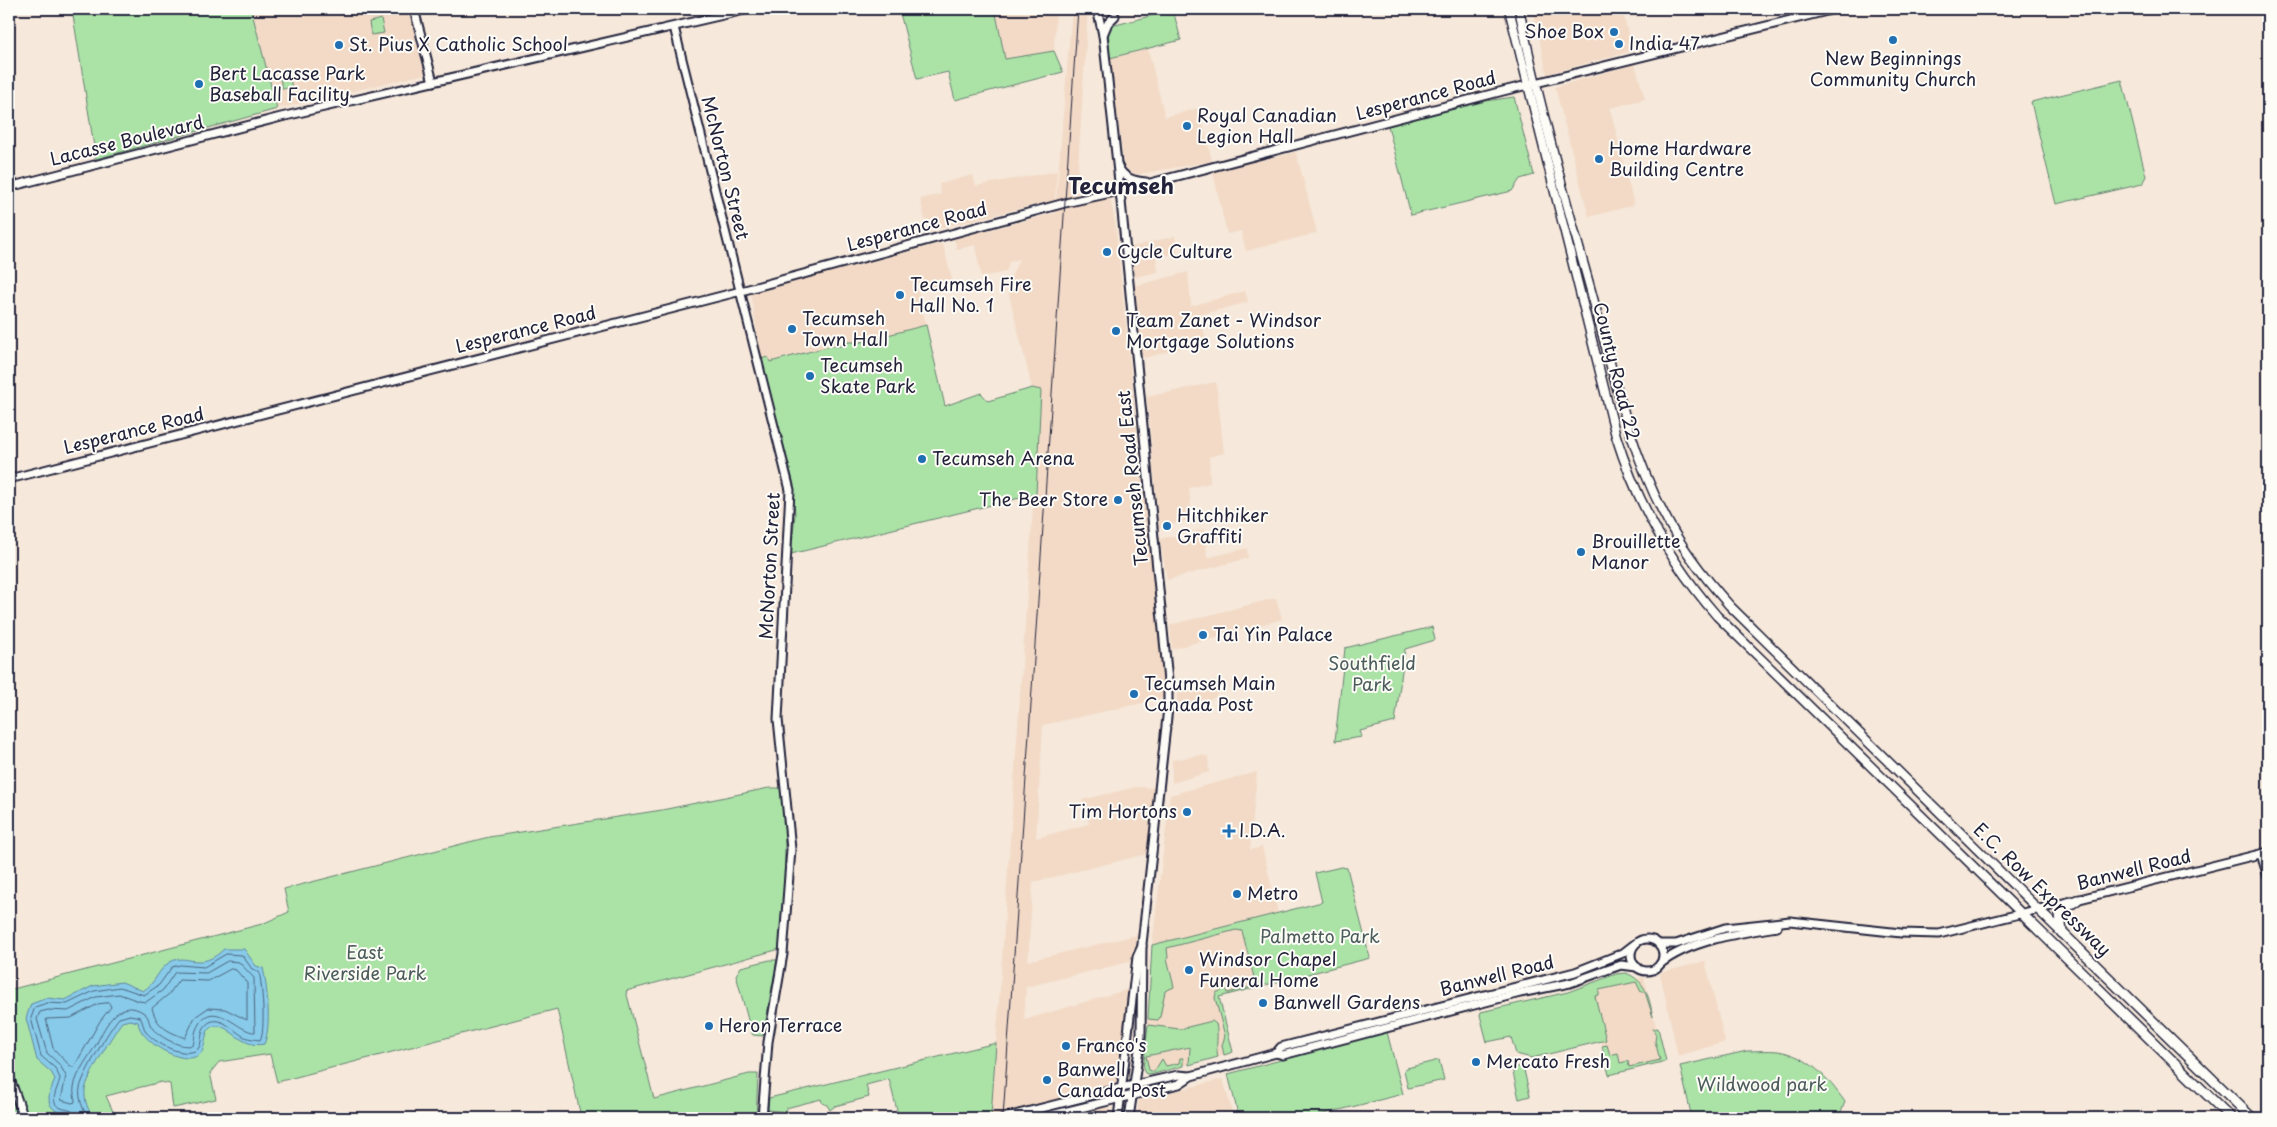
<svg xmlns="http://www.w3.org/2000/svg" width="2277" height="1127" font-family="'Playpen Sans',sans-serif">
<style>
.built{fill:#f2dac6}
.green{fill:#abe3a7;stroke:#668271}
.water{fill:#88cae9;stroke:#5f87a3}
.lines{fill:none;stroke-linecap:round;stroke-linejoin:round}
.shore{stroke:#4b6581;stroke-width:1}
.stream{stroke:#5f87a3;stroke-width:1}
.secondary-casing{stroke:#22223b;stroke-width:11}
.primary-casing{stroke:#22223b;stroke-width:11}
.highway-casing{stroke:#22223b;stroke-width:12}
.secondary{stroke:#fdfcf7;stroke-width:7}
.primary{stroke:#fdfcf7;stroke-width:8}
.highway{stroke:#fdfcf7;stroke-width:9}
.rail{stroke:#22223b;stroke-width:1}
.poi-dot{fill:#1f6fb2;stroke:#fdfcf7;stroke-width:2}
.labels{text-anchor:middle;stroke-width:4;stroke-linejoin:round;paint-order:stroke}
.poi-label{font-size:18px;fill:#22223b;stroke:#fdfcf7;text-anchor:start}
.street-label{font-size:18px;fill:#22223b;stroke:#fdfcf7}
.park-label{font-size:18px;fill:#4b5c5b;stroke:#fdfcf7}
.district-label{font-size:22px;font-weight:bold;fill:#22223b;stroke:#fdfcf7}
</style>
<rect width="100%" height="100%" fill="#f6e8da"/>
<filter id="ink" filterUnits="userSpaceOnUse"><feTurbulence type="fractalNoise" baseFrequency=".02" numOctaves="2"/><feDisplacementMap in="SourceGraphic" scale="10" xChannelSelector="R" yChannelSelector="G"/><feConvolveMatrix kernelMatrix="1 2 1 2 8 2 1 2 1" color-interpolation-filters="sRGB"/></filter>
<g filter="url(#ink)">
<g class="built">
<path d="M251,9H370L372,16L408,9L425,74L277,109Z"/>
<path d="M995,9H1056L1054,51L1005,59Z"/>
<path d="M1072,9H1088L1076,200L1109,193L1115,222L1165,698L1043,725L1036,838L1089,824L1082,800L1136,787L1155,788L1147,854L1033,882L1028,961L1137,935L1133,961L1026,987L1024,1020L1129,989L1116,1087L1018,1112L1017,1118H991L1041,391L1032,388L1007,286L1019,259L1009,262L1006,272L981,277L975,245L957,249L954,239L1055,213Z"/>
<path d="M1533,9H1622L1631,46L1628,52L1547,74Z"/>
<path d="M1633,9H1658L1659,11L1636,17Z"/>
<path d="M1148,49L1165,117L1199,108L1212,161L1134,175L1124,166L1110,58Z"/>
<path d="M1635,64L1645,99L1610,108L1634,205L1589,217L1555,87Z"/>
<path d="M1296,152L1317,233L1246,251L1241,231L1227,234L1213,172Z"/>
<path d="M1057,171L1055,200L928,231L920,199L941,194L939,184L973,175L976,186Z"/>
<path d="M1175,236L1177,253L1156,257L1158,272L1135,277L1132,247Z"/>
<path d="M938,244L943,245L953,283L918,291L926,325L861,342H847L844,346H831L770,362L761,359L751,293Z"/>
<path d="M1188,272L1191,306L1245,291L1248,302L1200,315L1206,341L1144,358L1142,354L1135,286Z"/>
<path d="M1216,382L1224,453L1209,457L1210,483L1189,488L1192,519L1159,528L1147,397Z"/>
<path d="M1205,529L1207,558L1247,548L1248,558L1167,580L1160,539Z"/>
<path d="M1276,598L1282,619L1172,649L1170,625Z"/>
<path d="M1216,680L1218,693L1214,698L1177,707V690Z"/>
<path d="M1202,755L1208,757L1209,772L1172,783V760Z"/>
<path d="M1257,772L1250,850L1262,847L1278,913L1243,923L1259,987L1219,997L1233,1052L1150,1075L1145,1073L1143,1069L1148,1019L1152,945L1170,795Z"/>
<path d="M1705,961L1725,1042L1678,1056L1660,973Z"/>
<path d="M1644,977L1664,1060L1609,1073L1590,990Z"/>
<path d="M1223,1079L1234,1118H1136L1139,1100Z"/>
<path d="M1104,1107L1111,1110L1114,1118H1056Z"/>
<path d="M1270,1112L1271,1118H1237Z"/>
</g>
<g class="green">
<path d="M72,9H251L277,109L96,159Z"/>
<path d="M914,9H995L1005,59L1054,51L1063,72L955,100L948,72L917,79L900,13Z"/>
<path d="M1173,10L1181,40L1110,58L1108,27Z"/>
<path d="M381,19L384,33L371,35L369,22Z"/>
<path d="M288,73L292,87L283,89L279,76Z"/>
<path d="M2122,80L2146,176L2142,184L2056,204L2031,102Z"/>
<path d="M1514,97L1534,175L1520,179L1512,191L1411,215L1388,126L1486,101Z"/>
<path d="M926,325L945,406L981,393L988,401L1032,388L1041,390L1036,494L791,554L795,515L793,481L761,359L768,357L770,362L831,346H844L847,342H861Z"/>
<path d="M1432,627L1435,640L1405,649L1395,722L1360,731L1362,737L1335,741L1345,648Z"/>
<path d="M769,788H783C787,842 784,895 780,949L626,991L654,1099L749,1074H758L756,1118H578L581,1117L557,1009L277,1082L270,1054L219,1062L210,1073L216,1099L173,1108L170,1084L161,1082L106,1096L116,1118H29L9,1064V990L262,924L289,912L284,889L489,837L662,810Z"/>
<path d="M1341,867L1347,868L1370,958L1219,997L1233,1052L1224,1055L1222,1045L1225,1036L1215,998L1216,993L1226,988L1227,993L1251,987L1250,982L1255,981L1242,931L1236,930L1167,948L1168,958H1167L1174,987L1165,991L1160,1017L1158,1020L1148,1019L1152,945L1322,902L1315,873Z"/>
<path d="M770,960H777L763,1036L753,1035L751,1031L736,975L741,967Z"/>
<path d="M1626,973C1646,981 1649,997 1653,1017L1645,992H1641L1636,982L1599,990V995L1595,996L1606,1040L1532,1058L1516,1054L1511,1037L1487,1042L1480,1015L1481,1012L1568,992L1616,974Z"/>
<path d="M1212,1021L1216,1024C1219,1036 1215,1045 1218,1057L1189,1065L1190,1047L1146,1056L1149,1070L1154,1072L1162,1059L1166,1066L1179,1063L1180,1058H1183V1066L1150,1075L1145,1073L1143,1069L1148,1025L1180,1029Z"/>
<path d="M1658,1028L1666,1061L1609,1075L1602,1046L1607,1045L1610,1055L1618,1053L1620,1063L1628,1061L1629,1067L1660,1060L1655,1041L1656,1035L1653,1029Z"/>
<path d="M1387,1032L1403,1094L1308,1118H1271L1269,1112L1239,1118L1228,1074Z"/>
<path d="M996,1043L991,1117L899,1118L889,1079L866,1085L869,1097L835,1106L830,1110L827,1105L822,1103L821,1099L786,1108V1112L768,1110L769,1098Z"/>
<path d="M1747,1051C1757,1051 1768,1050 1778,1051C1809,1056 1828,1078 1845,1102L1841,1112L1832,1118H1692L1680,1066Z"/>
<path d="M1439,1060L1444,1080L1408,1088L1404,1070L1407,1068Z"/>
<path d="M1523,1066L1530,1096L1519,1099L1512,1068Z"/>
<path d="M9,1090L20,1118H14L9,1106Z"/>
</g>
<path class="water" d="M224,949H244L256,966L263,968C267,985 272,1028 264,1044C241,1049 230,1024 215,1026C202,1027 208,1049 199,1055C183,1067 139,1041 138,1022L130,1020L122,1022C114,1032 86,1079 85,1090C84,1100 88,1112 95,1118C81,1118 48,1117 49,1098C49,1092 53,1085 55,1079L51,1072L37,1060L26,1018L31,1004L47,998L65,1000L93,986L122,982L143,991C156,983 158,969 170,962C188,952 199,973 224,949Z"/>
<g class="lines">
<g class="shore">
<path d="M228,961L239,962L254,978L255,1032C238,1033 211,993 196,1030C194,1035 195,1040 193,1045C182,1049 161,1038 153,1029C148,1024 150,1017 144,1013C120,996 105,1026 97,1043C89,1057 77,1071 74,1087C73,1092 75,1097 75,1102L72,1103L61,1100L66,1076L60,1065L47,1053L37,1019L40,1012L48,1010L68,1011L96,997L119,994L139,1001L146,1002L163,990L175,972L206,973Z"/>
<path d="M231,969L236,970L247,983V1020L225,1009L208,1008L195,1017L185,1038C167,1031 157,1027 152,1008L169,994L179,980L208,981Z"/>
<path d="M109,1003L111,1007L100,1021L74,1067H71L53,1048L46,1019L71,1018L98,1004Z"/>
<path d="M76,1118L73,1112C69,1109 66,1110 61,1108C47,1103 59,1087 60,1078L55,1068L41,1056L31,1018L35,1007L47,1003L67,1004L94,991L120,987L144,995L159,985L172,967L180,965L204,967L226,954L242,955L252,969L259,972C262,983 266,1031 260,1040C255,1039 249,1039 245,1037C234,1032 219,1012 206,1025C199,1032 204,1043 197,1050C183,1058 156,1044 146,1032C143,1027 143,1022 140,1017L130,1015L119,1018C110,1028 82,1076 80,1088C78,1097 83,1110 88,1118"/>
</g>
<path class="stream" d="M2009,853L2012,857"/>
<defs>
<g id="secondary">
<path d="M414,9L433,82"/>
<path d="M1097,9L1103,35L1120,191L1168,681V708L1142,944L1141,1036L1129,1118"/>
<path d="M674,27L790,490L778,719L791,849L783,954L768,1042L762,1118"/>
<path d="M1103,35L1108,23L1115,16"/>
<path d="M1118,166C1123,178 1134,181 1146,182"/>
<path d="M9,187L281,117L749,9"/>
<path d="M9,479L741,291L1065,203L1120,191L1503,91L1835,9"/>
<path d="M2261,854L2268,877"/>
<circle cx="1647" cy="955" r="16"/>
<path d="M1659,944H1676L1725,928L1790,921L1901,933L1939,934L2268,852"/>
<path d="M1660,964C1690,940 1740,933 1777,927"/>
<path d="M1276,1053L1283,1055L1520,993L1570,983L1621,965L1637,967"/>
<path d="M9,1076L24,1118"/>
<path d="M1003,1118L1121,1088L1178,1075L1190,1076"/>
<path d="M1039,1118L1179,1084L1191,1076L1276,1053L1281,1047L1575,972L1623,953L1636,943"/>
<path d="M1118,1118L1137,957L1142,946"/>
</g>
<g id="primary">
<path d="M1509,9L1616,436C1637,503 1670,562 1717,616L2022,914"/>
<path d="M1519,9C1538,100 1563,191 1588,280C1610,358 1626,442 1664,514C1681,548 1705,578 1730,606L2039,910"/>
</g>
<g id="highway">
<path d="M2039,910L2252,1118"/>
<path d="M2022,914L2231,1118"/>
<path d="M2062,933L2060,914L2064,909L2077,900"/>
</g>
</defs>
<use href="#secondary" class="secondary-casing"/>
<use href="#primary" class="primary-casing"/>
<use href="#highway" class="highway-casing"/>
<use href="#secondary" class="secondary"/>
<use href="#primary" class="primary"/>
<use href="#highway" class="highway"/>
<path class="rail" d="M1003,1118L1078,9"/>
</g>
</g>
<g class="poi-dot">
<circle cx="1614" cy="32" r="5"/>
<circle cx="1893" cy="40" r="5"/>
<circle cx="1619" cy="44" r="5"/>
<circle cx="339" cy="45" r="5"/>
<circle cx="199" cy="84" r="5"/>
<circle cx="1187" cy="126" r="5"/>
<circle cx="1599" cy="159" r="5"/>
<circle cx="1107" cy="252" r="5"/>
<circle cx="900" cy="295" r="5"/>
<circle cx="792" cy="329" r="5"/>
<circle cx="1116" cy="331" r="5"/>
<circle cx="810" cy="376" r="5"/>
<circle cx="922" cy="459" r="5"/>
<circle cx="1118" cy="500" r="5"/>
<circle cx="1167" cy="526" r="5"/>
<circle cx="1581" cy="552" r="5"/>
<circle cx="1203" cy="635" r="5"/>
<circle cx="1134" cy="694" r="5"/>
<circle cx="1187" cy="812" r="5"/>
<path d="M1226.5 823.5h5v5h5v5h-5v5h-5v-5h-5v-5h5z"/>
<circle cx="1237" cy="894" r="5"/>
<circle cx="1189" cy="970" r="5"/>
<circle cx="1263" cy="1003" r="5"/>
<circle cx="709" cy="1026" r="5"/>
<circle cx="1066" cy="1046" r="5"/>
<circle cx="1476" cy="1062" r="5"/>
<circle cx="1047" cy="1080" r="5"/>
</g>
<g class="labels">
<g class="poi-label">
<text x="1604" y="38" text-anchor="end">Shoe Box</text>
<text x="1629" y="50">India 47</text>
<text x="349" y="51">St. Pius X Catholic School</text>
<text x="1893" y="65" text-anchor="middle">New Beginnings<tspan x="1893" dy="21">Community Church</tspan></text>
<text x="209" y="80">Bert Lacasse Park<tspan x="209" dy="21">Baseball Facility</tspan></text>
<text x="1197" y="122">Royal Canadian<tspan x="1197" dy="21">Legion Hall</tspan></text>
<text x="1609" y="155">Home Hardware<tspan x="1609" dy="21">Building Centre</tspan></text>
<text x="1117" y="258">Cycle Culture</text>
<text x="910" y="291">Tecumseh Fire<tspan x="910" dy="21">Hall No. 1</tspan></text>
<text x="802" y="325">Tecumseh<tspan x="802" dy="21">Town Hall</tspan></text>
<text x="1126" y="327">Team Zanet - Windsor<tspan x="1126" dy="21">Mortgage Solutions</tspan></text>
<text x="820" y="372">Tecumseh<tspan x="820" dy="21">Skate Park</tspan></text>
<text x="932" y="465">Tecumseh Arena</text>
<text x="1108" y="506" text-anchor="end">The Beer Store</text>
<text x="1177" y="522">Hitchhiker<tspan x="1177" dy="21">Graffiti</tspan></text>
<text x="1591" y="548">Brouillette<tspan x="1591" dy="21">Manor</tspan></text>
<text x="1213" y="641">Tai Yin Palace</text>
<text x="1144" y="690">Tecumseh Main<tspan x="1144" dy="21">Canada Post</tspan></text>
<text x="1177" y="818" text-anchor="end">Tim Hortons</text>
<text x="1239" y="837">I.D.A.</text>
<text x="1247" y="900">Metro</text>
<text x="1199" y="966">Windsor Chapel<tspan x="1199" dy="21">Funeral Home</tspan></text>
<text x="1273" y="1009">Banwell Gardens</text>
<text x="719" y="1032">Heron Terrace</text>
<text x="1076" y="1052">Franco's</text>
<text x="1486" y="1068">Mercato Fresh</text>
<text x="1057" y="1076">Banwell<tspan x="1057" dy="21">Canada Post</tspan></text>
</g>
<g class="street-label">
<text transform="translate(1426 96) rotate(-15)" y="6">Lesperance Road</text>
<text transform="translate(127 141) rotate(-14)" y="6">Lacasse Boulevard</text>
<text transform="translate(725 168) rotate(76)" y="6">McNorton Street</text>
<text transform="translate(917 227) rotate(-15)" y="6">Lesperance Road</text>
<text transform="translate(526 330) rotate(-14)" y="6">Lesperance Road</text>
<text transform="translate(1616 371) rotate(76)" y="6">County Road 22</text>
<text transform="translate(134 431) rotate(-14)" y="6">Lesperance Road</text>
<text transform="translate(1133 478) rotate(-96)" y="6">Tecumseh Road East</text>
<text transform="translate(770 566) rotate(-87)" y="6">McNorton Street</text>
<text transform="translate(2134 870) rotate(-14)" y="6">Banwell Road</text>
<text transform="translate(2042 890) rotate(44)" y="6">E.C. Row Expressway</text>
<text transform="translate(1497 976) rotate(-14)" y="6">Banwell Road</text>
</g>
<g class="park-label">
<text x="1372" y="670">Southfield<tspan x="1372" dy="21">Park</tspan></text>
<text x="1320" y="943">Palmetto Park</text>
<text x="365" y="959">East<tspan x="365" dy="21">Riverside Park</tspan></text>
<text x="1762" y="1091">Wildwood park</text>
</g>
<g class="district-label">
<text x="1121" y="194">Tecumseh</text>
</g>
</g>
<rect width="2277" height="1127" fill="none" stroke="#fdfcf7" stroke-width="30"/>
<rect x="15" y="15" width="2247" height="1097" fill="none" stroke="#22223b" stroke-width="2" filter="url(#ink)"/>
</svg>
